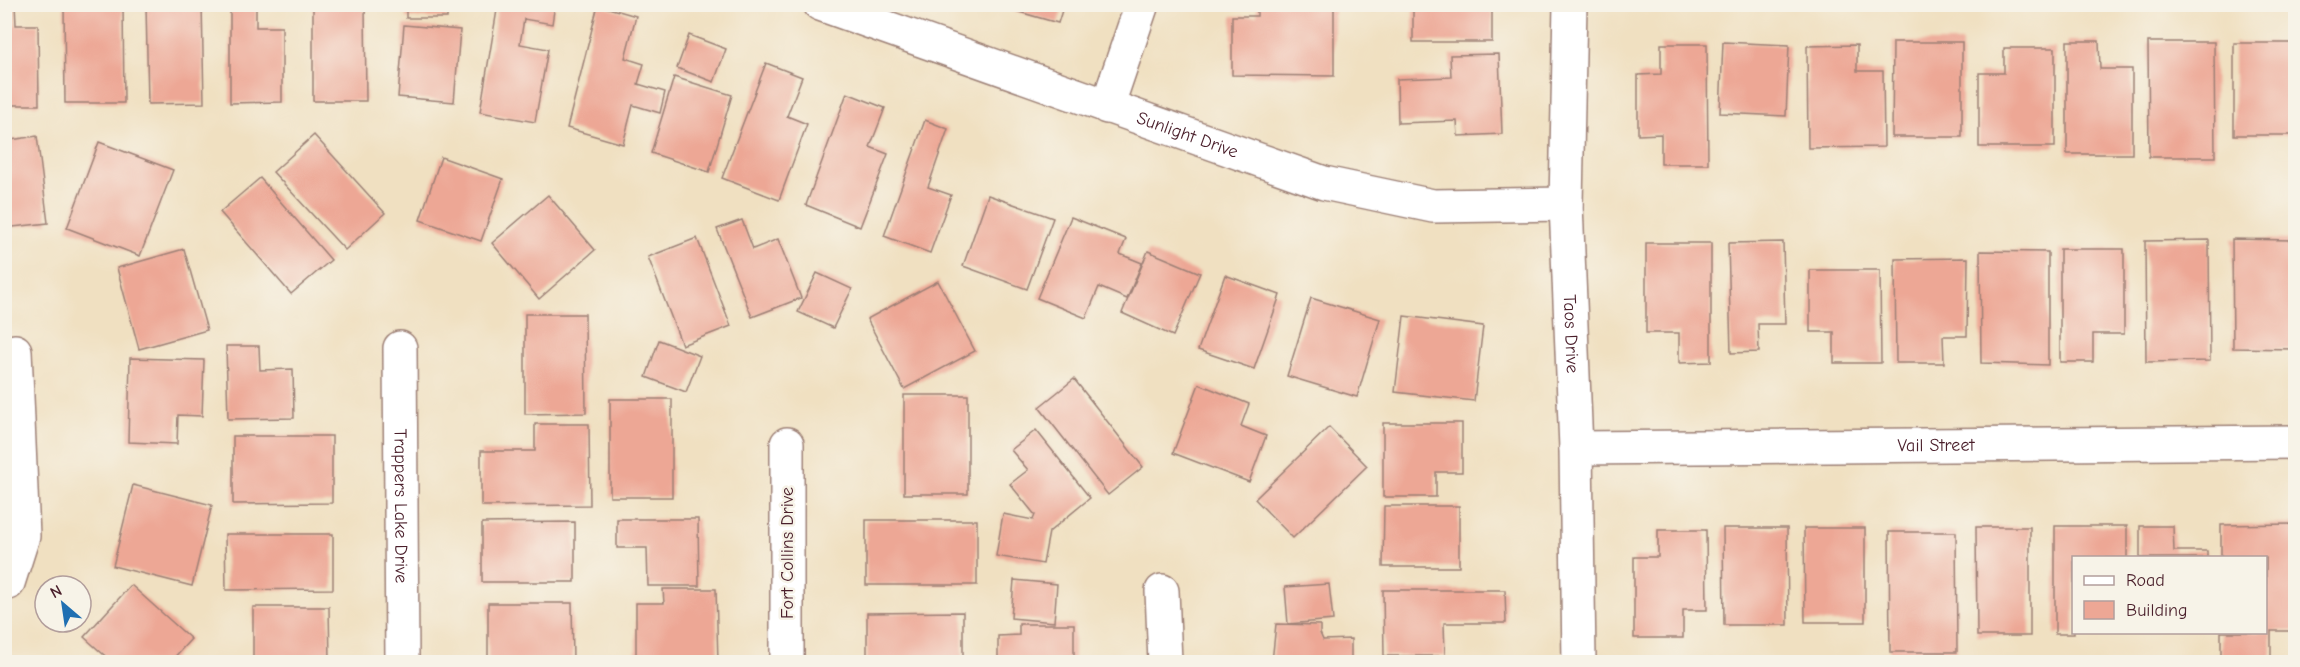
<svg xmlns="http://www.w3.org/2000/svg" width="2300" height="667" font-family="'Comic Neue',sans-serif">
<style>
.building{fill:#eda795}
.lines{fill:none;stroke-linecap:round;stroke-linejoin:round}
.minor-casing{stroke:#9d8076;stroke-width:36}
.minor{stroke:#fff;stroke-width:33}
.labels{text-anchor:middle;stroke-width:5;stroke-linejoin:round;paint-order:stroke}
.street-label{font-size:18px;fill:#4a1f2b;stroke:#f7f3e8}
</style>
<rect width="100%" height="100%" fill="#f7f3e8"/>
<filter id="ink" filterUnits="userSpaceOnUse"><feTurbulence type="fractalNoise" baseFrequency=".0167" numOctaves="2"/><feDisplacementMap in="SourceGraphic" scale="12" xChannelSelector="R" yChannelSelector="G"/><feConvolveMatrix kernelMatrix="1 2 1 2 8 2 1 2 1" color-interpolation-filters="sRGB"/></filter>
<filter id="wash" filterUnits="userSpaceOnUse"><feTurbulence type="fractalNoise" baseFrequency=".008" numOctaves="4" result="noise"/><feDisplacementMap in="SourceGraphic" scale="24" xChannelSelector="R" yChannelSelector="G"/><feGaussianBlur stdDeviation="1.35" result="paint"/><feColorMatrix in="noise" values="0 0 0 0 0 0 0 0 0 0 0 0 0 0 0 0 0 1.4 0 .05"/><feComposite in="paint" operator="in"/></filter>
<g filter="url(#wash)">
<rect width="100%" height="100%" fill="#f0e0c1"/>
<g id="blocks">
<g class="building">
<path d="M4,4H15L16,25H38L39,105H4Z"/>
<path d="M64,4H123L124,103H65Z"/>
<path d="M146,4H202L204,103L148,104Z"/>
<path d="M230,4H256V27H282V102L230,103Z"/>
<path d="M313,4H365L366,101H313Z"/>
<rect x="406" y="4" width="41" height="14"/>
<path d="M498,4H555L552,24L524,19L520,44L548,49L535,122L480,112Z"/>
<path d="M991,4H1064L1058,23Z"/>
<path d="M1257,4H1334V76L1232,75V16H1257Z"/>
<rect x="1413" y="4" width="79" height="38"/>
<path d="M598,5L636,16L625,58L644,64L638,84L665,92L660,113L633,105L623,144L567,128Z"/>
<path d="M404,25L460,30L454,102L398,97Z"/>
<path d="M689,35L726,49L714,82L677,68Z"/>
<path d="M2067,41H2099L2100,69H2132V154H2067Z"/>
<path d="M1723,42L1789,45L1786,116L1720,113Z"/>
<path d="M1893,42H1962V137H1892Z"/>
<path d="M2148,42H2214L2215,157H2149Z"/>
<rect x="2234" y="43" width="62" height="92"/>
<path d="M1661,44H1707L1708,164H1661V134L1638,135V75L1661,74Z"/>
<path d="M1857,45V71H1883L1884,147L1808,148L1807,46Z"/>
<path d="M2004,48H2055V147H1979V73H2004Z"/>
<path d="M1499,54L1502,134L1458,136L1457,121L1398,123L1397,79L1451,77L1450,55Z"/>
<path d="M766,63L802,77L787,116L807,124L779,200L722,178Z"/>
<path d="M674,77L732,95L709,172L651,153Z"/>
<path d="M847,93L885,108L870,147L888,154L860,227L806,205Z"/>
<path d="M925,120L948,129L928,187L951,195L930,253L884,236Z"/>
<path d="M314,135L385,213L345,250L273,172Z"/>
<path d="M37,136L48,223L4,228V141Z"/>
<path d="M99,142L173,170L140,256L67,228Z"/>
<path d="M441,157L503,179L481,241L420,220Z"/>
<path d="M260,178L331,260L291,294L220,212Z"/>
<path d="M548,195L595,250L539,299L492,243Z"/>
<path d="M988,195L1053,218L1027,289L963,266Z"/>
<path d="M1071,217L1126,239L1120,254L1142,263L1127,299L1099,287L1086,318L1037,298Z"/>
<path d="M742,220L753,249L778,239L801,298L752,317L717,229Z"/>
<path d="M697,238L731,326L682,345L648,257Z"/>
<path d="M2232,239L2294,240V349L2233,348Z"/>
<path d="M2209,240L2210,361L2146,362L2145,241Z"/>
<path d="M1783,242L1785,324H1758L1759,352L1731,353L1728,243Z"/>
<path d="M1646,243H1711V362L1679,363V333H1646Z"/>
<path d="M184,249L207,330L139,349L117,268Z"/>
<path d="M2060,249H2124V334H2093V362H2060Z"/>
<path d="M1148,251L1200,273L1173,336L1122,313Z"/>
<path d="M1980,251L2048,252V365L1981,363Z"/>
<path d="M1968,258L1967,336H1943L1944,363H1896L1895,259Z"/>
<path d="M1810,270H1880L1881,363H1834V332H1810Z"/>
<path d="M817,273L852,289L833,328L798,312Z"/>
<path d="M1225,275L1280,295L1254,369L1198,350Z"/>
<path d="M938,281L975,351L904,389L867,319Z"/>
<path d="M1311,298L1380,319L1357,397L1287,376Z"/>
<path d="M525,314H585L586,413L525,414Z"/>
<path d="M1404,316L1483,326L1474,401L1395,392Z"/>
<path d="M659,340L700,356L686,392L646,377Z"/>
<path d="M226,346H259L260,370L293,369L294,418L228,419Z"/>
<path d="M130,358L204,360L202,416L178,415L177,444L128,442Z"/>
<path d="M1074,379L1143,467L1108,495L1039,407Z"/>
<path d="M1199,384L1249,404L1241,426L1266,436L1249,482L1173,453Z"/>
<rect x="904" y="395" width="64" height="99"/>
<rect x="610" y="399" width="62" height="98"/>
<path d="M1383,423H1462V472H1436V497H1383Z"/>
<path d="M535,424H589L590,505L481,506V451H535Z"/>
<path d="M1329,427L1367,466L1293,538L1255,499Z"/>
<path d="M1036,430L1090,498L1049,532L1043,564L996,556L1003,514L1033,520L1035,515L1010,484L1028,470L1011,450Z"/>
<path d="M233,436H332V503L233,504Z"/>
<path d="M133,485L212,505L192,586L113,566Z"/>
<path d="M1384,506H1459V567H1383Z"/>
<path d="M617,519H698L699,586H648L647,548H617Z"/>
<rect x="866" y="520" width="111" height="65"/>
<path d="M575,522V582H482V523Z"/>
<path d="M2296,524V631H2271V657H2221V632H2266V558H2221V525Z"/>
<path d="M2055,526H2127V558H2074V634H2055Z"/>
<path d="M2140,526H2173L2174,551H2207V558H2140Z"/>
<path d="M1976,527H2030V636H1977Z"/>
<path d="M1723,528H1787L1788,625H1724Z"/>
<path d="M1804,528H1865V622H1805Z"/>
<path d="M1658,530H1706L1707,610H1683V638H1634V557H1658Z"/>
<path d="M1889,532H1956L1957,652H1890Z"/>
<path d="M225,534H333V589L226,590Z"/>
<path d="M1014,580L1057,584L1054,622L1011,618Z"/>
<path d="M1329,584L1333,620L1288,624L1285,587Z"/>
<path d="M131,585L191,639L170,662H112L84,637Z"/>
<path d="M663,589H716L718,662H636V603H664Z"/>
<path d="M1383,590H1505L1506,623H1444L1445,656H1384Z"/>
<path d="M488,603H572L573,662H488Z"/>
<path d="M253,607H329L330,662H253Z"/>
<path d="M963,612V662H867V613Z"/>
<path d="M1019,624H1074V662H998V636L1019,635Z"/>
<path d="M1276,624L1320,625V633L1323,640L1351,639V662H1272Z"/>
</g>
</g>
</g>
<g filter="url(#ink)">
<use href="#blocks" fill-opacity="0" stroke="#9d8076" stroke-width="1.5"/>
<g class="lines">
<defs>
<g id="minor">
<path id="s1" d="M820,4L1324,183L1433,206L1566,204"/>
<path id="s2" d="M1570,4L1566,204L1576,448L1579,662"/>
<path d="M1107,107L1142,4"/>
<path id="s3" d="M400,348L402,662"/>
<path id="s4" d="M1576,448L2296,442"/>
<path d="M4,584L8,583L23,536L15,351"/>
<path d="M1162,591L1165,662"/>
<path d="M787,662V444"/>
</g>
</defs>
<use href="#minor" class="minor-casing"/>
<use href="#minor" class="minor"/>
</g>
</g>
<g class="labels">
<g class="street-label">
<text dy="6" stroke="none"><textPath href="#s1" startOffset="390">Sunlight Drive</textPath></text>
<text dy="6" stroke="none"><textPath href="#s2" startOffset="330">Taos Drive</textPath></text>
<text dy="6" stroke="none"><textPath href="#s4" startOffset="360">Vail Street</textPath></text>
<text dy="6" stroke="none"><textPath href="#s3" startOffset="158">Trappers Lake Drive</textPath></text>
<text transform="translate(787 553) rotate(-90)" y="6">Fort Collins Drive</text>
</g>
</g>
<rect width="2300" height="667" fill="none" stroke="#f7f3e8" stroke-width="24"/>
<rect x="2072" y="556" width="195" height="78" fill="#f7f3e8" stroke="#b29e9c" stroke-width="1.5"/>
<rect x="2084" y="576" width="30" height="9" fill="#ffffff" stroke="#b29e9c" stroke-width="1.5"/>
<text x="2126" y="586" font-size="18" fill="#4a1f2b">Road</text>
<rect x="2084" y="601" width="30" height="18" fill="#eda795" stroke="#b29e9c" stroke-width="1.5"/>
<text x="2126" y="616" font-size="18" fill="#4a1f2b">Building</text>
<g transform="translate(63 604) rotate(331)"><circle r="28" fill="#f7f3e8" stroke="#b29e9c" stroke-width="1.5"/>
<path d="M0-4.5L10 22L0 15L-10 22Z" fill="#1f6fb2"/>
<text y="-9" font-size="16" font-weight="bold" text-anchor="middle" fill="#4a1f2b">N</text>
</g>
</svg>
